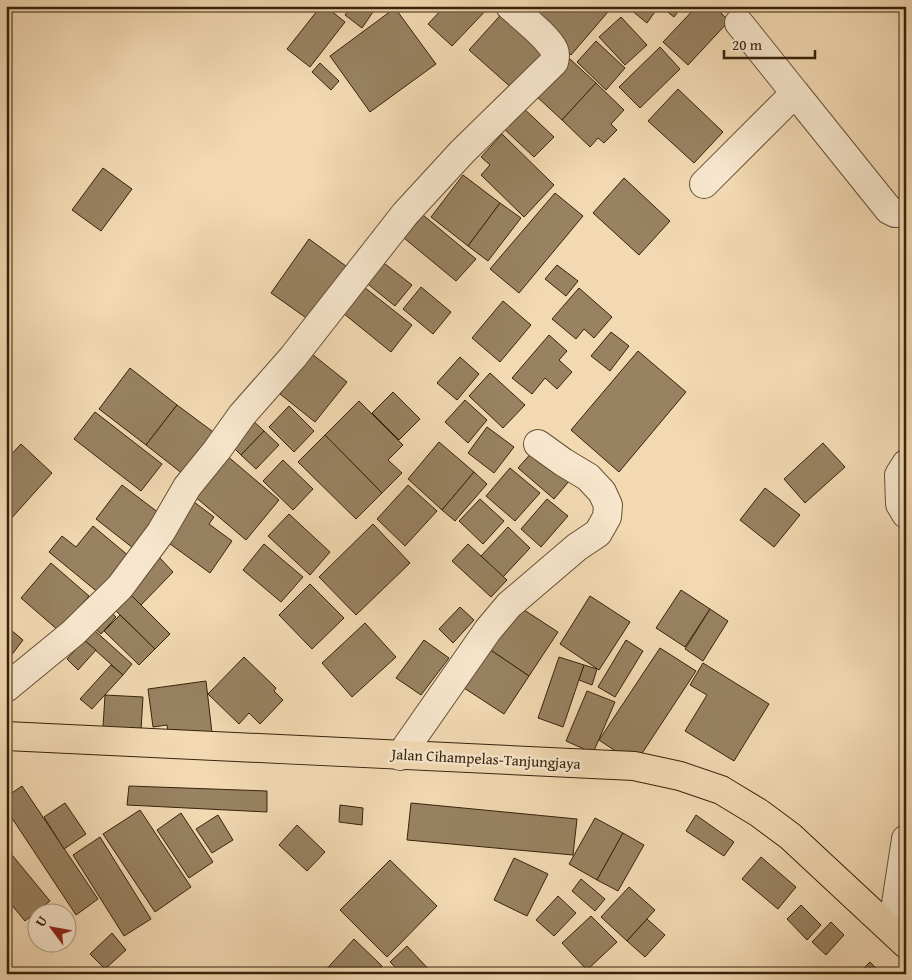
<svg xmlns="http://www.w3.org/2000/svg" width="912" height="980" font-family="'Gentium Book Plus',serif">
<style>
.building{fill:#988261;stroke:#37230a}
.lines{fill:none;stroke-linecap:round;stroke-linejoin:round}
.minor-casing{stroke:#665034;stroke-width:30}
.major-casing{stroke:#37230a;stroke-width:30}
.minor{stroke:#f7e6cd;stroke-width:28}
.major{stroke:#f2d9b2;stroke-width:28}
.labels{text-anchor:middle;stroke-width:5;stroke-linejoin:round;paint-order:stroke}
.street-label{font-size:15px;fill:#37230a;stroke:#f7e6cd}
</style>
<rect width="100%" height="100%" fill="#f2d9b2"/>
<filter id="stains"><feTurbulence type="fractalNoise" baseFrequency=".004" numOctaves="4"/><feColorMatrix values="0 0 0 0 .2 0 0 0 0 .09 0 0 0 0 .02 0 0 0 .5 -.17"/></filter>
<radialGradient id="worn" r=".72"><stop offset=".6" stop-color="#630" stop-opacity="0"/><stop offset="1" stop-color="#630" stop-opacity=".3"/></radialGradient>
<g class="building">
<path d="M321,6H325L345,22L310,67L287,49Z"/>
<path d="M345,6H377L362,28L345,15L349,9Z"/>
<path d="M445,6H490L452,46L428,24Z"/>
<path d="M516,6H613L571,55Z"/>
<path d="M626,6H659L647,23Z"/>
<path d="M660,6H682L674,17Z"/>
<path d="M697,6H714L729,21L688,65L663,42Z"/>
<path d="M395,8L436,64L370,112L330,56Z"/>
<path d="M506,9L551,50L514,90L469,50Z"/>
<path d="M621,17L647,45L625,65L599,37Z"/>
<path d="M596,41L625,68L606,90L577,62Z"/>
<path d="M660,47L680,69L640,108L619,87Z"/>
<path d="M570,59L596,83L562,120L535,95Z"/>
<path d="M320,63L339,81L331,90L312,72Z"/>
<path d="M596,83L624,110L611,124L617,130L604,143L598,138L590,147L562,120Z"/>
<path d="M678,89L723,132L694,163L648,121Z"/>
<path d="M520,105L554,137L534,157L501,126Z"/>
<path d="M502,134L554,185L524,217L481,175L490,165L481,157Z"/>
<path d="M103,168L132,189L101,231L72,210Z"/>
<path d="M463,175L500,203L468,246L431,217Z"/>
<path d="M624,178L670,221L639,255L593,213Z"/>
<path d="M555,193L583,216L519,293L490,269Z"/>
<path d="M500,203L521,218L488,261L468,246Z"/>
<path d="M423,215L476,259L456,281L404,238Z"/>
<path d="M309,239L350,269L312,322L271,293Z"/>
<path d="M380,260L412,285L395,306L364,281Z"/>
<path d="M557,265L578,281L566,296L545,279Z"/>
<path d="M364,287L412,325L391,352L343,313Z"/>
<path d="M421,287L451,312L433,334L403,309Z"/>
<path d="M579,288L612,317L594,338L584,329L576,339L552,319Z"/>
<path d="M503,301L531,325L500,362L472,338Z"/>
<path d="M611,332L629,346L610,371L591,356Z"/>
<path d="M549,335L567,351L559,360L572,372L557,389L545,378L532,394L512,378Z"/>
<path d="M638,351L686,392L619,472L571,430Z"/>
<path d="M312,354L347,382L315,422L280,394Z"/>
<path d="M460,357L479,374L457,400L437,383Z"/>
<path d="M130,368L177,405L146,445L99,409Z"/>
<path d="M490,373L525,405L503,428L469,396Z"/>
<path d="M393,392L420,419L399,440L372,413Z"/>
<path d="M465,400L487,420L468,443L445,422Z"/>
<path d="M359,401L403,445L388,460L402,473L382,493L325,435Z"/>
<path d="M177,405L220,437L188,478L146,445Z"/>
<path d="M289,406L314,431L294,452L269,427Z"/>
<path d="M95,412L162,464L141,491L74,439Z"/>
<path d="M249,417L264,431L241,455L226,440Z"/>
<path d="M487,427L514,447L494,473L468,453Z"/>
<path d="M264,431L279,445L256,469L241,455Z"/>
<path d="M325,435L382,493L356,519L298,462Z"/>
<path d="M439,442L474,472L442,510L408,479Z"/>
<path d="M823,443L845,467L805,503L784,479Z"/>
<path d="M21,444L52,473L9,521L6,518V460Z"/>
<path d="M534,450L570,480L554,499L518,468Z"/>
<path d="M226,455L279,500L246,540L193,495Z"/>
<path d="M283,460L313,489L293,510L263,481Z"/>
<path d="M510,468L540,493L515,521L486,496Z"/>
<path d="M474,472L487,484L455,521L442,510Z"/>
<path d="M122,485L159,513L133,548L96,519Z"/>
<path d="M408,485L437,511L405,546L377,519Z"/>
<path d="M765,488L800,515L774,547L740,520Z"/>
<path d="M190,499L214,517L209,524L232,541L210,573L162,538Z"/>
<path d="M480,499L504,521L483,544L459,521Z"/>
<path d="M547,499L568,516L541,547L521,529Z"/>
<path d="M289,514L330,552L310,575L268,536Z"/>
<path d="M373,524L410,563L356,615L319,577Z"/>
<path d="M93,526L130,557L100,594L49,552L62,536L76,547Z"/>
<path d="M508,527L530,548L503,577L481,556Z"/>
<path d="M264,544L303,577L281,602L243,570Z"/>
<path d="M468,544L507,580L491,597L452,561Z"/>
<path d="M159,557L173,572L141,605L126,590Z"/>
<path d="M51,563L89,596L59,631L21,598Z"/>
<path d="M310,584L344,618L312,649L279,615Z"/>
<path d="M126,590L170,634L155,649L111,606Z"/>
<path d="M681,590L710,609L685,647L656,628Z"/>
<path d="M590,596L630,622L599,670L560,644Z"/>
<path d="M103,605L116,617L101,634L88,622Z"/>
<path d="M518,606L558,632L529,676L489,649Z"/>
<path d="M460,607L474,620L453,643L439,629Z"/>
<path d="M710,609L728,621L703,661L685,649Z"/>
<path d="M120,615L155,649L139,665L104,631Z"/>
<path d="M365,623L396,657L352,697L322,663Z"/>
<path d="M6,626L23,640L7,661H6Z"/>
<path d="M94,630L132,664L123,675L84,640Z"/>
<path d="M84,640L96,650L78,670L67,659Z"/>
<path d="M424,640L449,658L421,695L396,678Z"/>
<path d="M626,640L643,651L615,697L598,687Z"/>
<path d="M660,648L696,671L635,764L599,740Z"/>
<path d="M489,649L529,676L504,714L464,688Z"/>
<path d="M244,657L276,688L274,691L283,700L260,724L249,713L239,724L208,694Z"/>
<path d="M559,657L584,665L563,727L538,718Z"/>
<path d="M703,663L769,704L734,761L685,731L707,695L690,685Z"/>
<path d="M111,665L123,675L92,709L80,699Z"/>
<path d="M584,665L597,669L592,685L579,680Z"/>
<path d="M206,681L212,733L169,738L167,725L153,727L148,689Z"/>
<path d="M587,691L615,702L593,753L566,741Z"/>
<path d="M105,695L143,697L141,730L103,727Z"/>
<path d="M22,786L98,899L76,915L6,809V797Z"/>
<path d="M129,786L267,791V812L127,805Z"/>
<path d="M65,803L86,834L64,849L44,817Z"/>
<path d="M411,803L577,819L573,855L407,840Z"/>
<path d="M340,805L363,808L362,825L339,822Z"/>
<path d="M140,810L191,887L155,912L103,834Z"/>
<path d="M181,813L213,862L189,878L157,830Z"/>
<path d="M218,815L233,840L212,853L196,829Z"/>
<path d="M696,815L734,842L724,856L686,831Z"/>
<path d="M595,818L623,833L597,880L569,864Z"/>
<path d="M297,825L325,852L307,871L279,845Z"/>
<path d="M623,833L644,845L618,891L597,880Z"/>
<path d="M100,837L151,919L124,936L73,855Z"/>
<path d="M12,855L50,901L25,921L6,898V860Z"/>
<path d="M761,857L796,887L778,909L742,879Z"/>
<path d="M514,858L548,874L527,916L494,900Z"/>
<path d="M390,860L437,906L387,957L340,910Z"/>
<path d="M581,879L605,899L595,911L572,891Z"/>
<path d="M629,887L655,910L627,941L601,917Z"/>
<path d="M558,896L576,913L554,936L536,920Z"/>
<path d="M801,905L821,925L807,940L787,919Z"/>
<path d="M591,916L617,942L587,970L562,943Z"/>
<path d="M647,919L665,935L645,957L627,941Z"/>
<path d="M831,922L844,935L826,955L812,942Z"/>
<path d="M112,933L126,950L105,969L90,954Z"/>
<path d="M354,939L382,966L375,974H322Z"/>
<path d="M407,946L433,974H402L390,962Z"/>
<path d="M870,962L882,974H858Z"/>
</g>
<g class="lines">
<defs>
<g id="minor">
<path d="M739,23L795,93"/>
<path d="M704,184L795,93L889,210L895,213L906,212"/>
<path d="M906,464L899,475L900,504L906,514"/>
<path d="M6,688L73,633L120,587L161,532L187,487L217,450L242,415L293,357L405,214L462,152L554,62C555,58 556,55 554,50C548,37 522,17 510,6"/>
<path d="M400,756L488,630L509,605L577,547L598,533L607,517L608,505L602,492L588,477L563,462L538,444"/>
<path d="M892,930L906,839"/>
</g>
<path id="major" d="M6,736L634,766L680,776L721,790L759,813L790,836L906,944"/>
</defs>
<use href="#minor" class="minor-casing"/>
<use href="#major" class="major-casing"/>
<use href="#minor" class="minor"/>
<use href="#major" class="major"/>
</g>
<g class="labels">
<g class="street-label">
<text transform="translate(486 759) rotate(3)" y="5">Jalan Cihampelas-Tanjungjaya</text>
</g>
</g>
<rect width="912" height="980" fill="none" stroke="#f2d9b2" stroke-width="25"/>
<rect x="8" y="8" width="897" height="965" fill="none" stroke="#37230a" stroke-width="2.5"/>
<rect x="12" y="12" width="887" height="955" fill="none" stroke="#37230a"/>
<g transform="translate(52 928) rotate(302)"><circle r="24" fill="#f7e6cd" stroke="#aa987f"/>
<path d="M0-4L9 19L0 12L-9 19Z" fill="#8f2418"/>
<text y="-8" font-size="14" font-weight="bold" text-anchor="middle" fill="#37230a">U</text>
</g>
<path d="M724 50v8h91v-8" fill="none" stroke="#37230a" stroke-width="2.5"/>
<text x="732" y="50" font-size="15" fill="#37230a" stroke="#f7e6cd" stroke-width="4" paint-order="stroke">20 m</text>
<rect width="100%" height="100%" filter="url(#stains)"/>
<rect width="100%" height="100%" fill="url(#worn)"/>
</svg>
